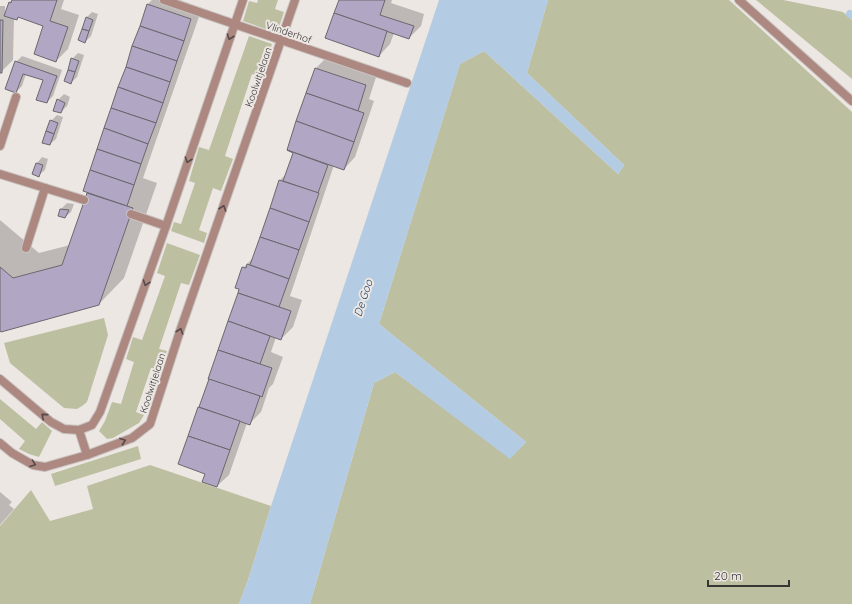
<svg xmlns="http://www.w3.org/2000/svg" width="852" height="604" font-family="Quicksand,sans-serif">
<style>
.green{fill:#bdbfa1}
.water{fill:#b3cbe3}
.shadow{fill:#0003}
.lines{fill:none;stroke-linecap:round;stroke-linejoin:round}
.stream{stroke:#b3cbe3;stroke-width:8}
.building{fill:#b1a7c5;stroke:#6a686d}
.service-casing{stroke:#c9c4c1;stroke-width:10}
.pedestrian-casing{stroke:#c9c4c1;stroke-width:10}
.minor-casing{stroke:#c9c4c1;stroke-width:10}
.service{stroke:#ac8880;stroke-width:8}
.pedestrian{stroke:#ac8880;stroke-width:8}
.minor{stroke:#ac8880;stroke-width:8}
.oneway{stroke:#554a48}
.labels{text-anchor:middle;stroke-width:4;stroke-linejoin:round;paint-order:stroke}
.street-label{font-size:10px;fill:#383635;stroke:#ede7e4}
.water-label{font-size:11px;font-style:italic;fill:#1c4365;stroke:#ede7e4}
</style>
<rect width="100%" height="100%" fill="#ede7e4"/>
<g class="green">
<path d="M258,0H278L275,9L284,12L277,33L243,21L249,1L257,3Z"/>
<path d="M548,0H729L852,112V604H310L374,383L395,372L510,458L526,442L379,324L460,64L484,51L618,174L624,165L527,73Z"/>
<path d="M756,0H783L843,12L852,20V79Z"/>
<path d="M249,36L272,44L261,77L252,74L225,156L233,159L221,191L213,188L199,230L207,233L204,243L171,231L174,222L181,224L195,183L189,181L199,147L209,150Z"/>
<path d="M167,243L200,255L189,285L181,283L159,349L167,351L160,370L151,368L136,412L144,415L139,423L113,438L107,439L99,431L105,421L112,402L121,404L134,362L126,359L133,337L142,340L165,276L157,273Z"/>
<path d="M104,318L108,335L87,402L82,406L77,409L64,408L10,363L4,343Z"/>
<path d="M0,399L36,429L42,422L52,431L39,457L29,454L19,449L25,441L0,419Z"/>
<path d="M138,446L141,459L55,486L51,474Z"/>
<path d="M150,465L271,506L248,580L239,604H0V526L31,490L50,521L93,509L87,486Z"/>
</g>
<path class="water" d="M439,0H548L527,73L624,165L618,174L484,51L460,64L379,324L526,442L510,459L395,372L374,383L310,604H239L248,580L271,506Z"/>
<g class="shadow">
<path d="M12,0H64L61,9L79,15L68,49L56,61L45,25L19,16L17,19L14,18L13,60L1,72H0V6H5V15L9,3Z"/>
<path d="M152,0H180L202,8L143,178L157,183L124,278L99,304L0,329V220L39,253L70,245L89,192L148,4Z"/>
<path d="M340,0H392L391,3L424,14L421,26L409,38L394,33L390,44L379,56Z"/>
<path d="M92,12L98,14L91,36L85,42L86,18Z"/>
<path d="M78,53L84,55L77,77L71,83L72,59Z"/>
<path d="M22,56L62,70L53,96L47,102L44,80L26,74L22,86L16,92V62Z"/>
<path d="M327,57L377,74L369,99L374,101L355,157L344,169L334,165L290,296L302,300L293,327L281,339L276,337L271,352L283,357L273,384L269,388L261,412L249,424L247,423L229,475L217,486L206,473L180,464L239,293L243,268L254,257L280,180L287,173L294,152L316,68Z"/>
<path d="M64,94L70,97L67,106L61,112L58,100Z"/>
<path d="M57,115L63,117L56,139L50,144L51,121Z"/>
<path d="M42,157L48,159L45,170L39,175L33,173L37,163Z"/>
<path d="M67,203L74,204L71,212L65,217L61,209Z"/>
<path d="M0,492L12,502L9,505L14,509L0,525Z"/>
</g>
<g class="lines">
<path class="stream" d="M850,14L852,15"/>
</g>
<g class="building">
<path d="M12,0H57L50,21L68,27L56,62L34,54L43,26L18,17L17,20L4,16L9,2L11,3Z"/>
<path d="M339,0H385L380,15L414,26L409,39L334,13Z"/>
<path d="M147,4L191,19L184,41L140,26Z"/>
<path d="M334,13L387,31L379,57L325,38Z"/>
<path d="M86,17L93,20L89,31L82,29Z"/>
<path d="M0,20H3L2,73H0Z"/>
<path d="M140,26L184,41L177,61L132,46Z"/>
<path d="M82,29L89,31L85,43L78,40Z"/>
<path d="M132,46L177,61L170,82L126,67Z"/>
<path d="M71,58L79,61L75,72L68,70Z"/>
<path d="M15,61L57,76L47,103L36,100L43,80L23,74L16,93L5,89Z"/>
<path d="M126,67L170,82L163,103L118,87Z"/>
<path d="M315,68L366,85L358,111L306,93Z"/>
<path d="M68,70L75,72L71,84L64,81Z"/>
<path d="M118,87L163,103L156,123L111,108Z"/>
<path d="M306,93L364,113L354,142L296,121Z"/>
<path d="M57,99L65,103L61,113L53,111Z"/>
<path d="M111,108L156,123L148,144L104,128Z"/>
<path d="M50,120L58,123L54,134L46,131Z"/>
<path d="M296,121L354,142L344,170L287,150Z"/>
<path d="M104,128L148,144L141,164L97,149Z"/>
<path d="M46,131L54,134L50,145L42,143Z"/>
<path d="M97,149L141,164L134,185L90,170Z"/>
<path d="M287,150L328,165L318,193L283,181L293,153Z"/>
<path d="M36,163L43,165L39,177L32,174Z"/>
<path d="M90,170L134,185L127,206L83,191Z"/>
<path d="M279,180L319,193L309,222L270,208Z"/>
<path d="M87,193L133,208L99,305L1,332L0,331V267L13,278L62,265Z"/>
<path d="M270,208L309,222L299,250L260,237Z"/>
<path d="M60,209L69,210L65,218L58,216Z"/>
<path d="M260,237L299,250L289,279L250,265Z"/>
<path d="M247,264L289,279L279,307L238,293L239,289L235,288L242,267L246,268Z"/>
<path d="M238,293L291,311L281,340L228,321Z"/>
<path d="M228,321L270,336L260,364L218,350Z"/>
<path d="M218,350L272,368L262,397L208,379Z"/>
<path d="M209,379L260,396L250,425L199,407Z"/>
<path d="M198,407L240,421L230,450L188,436Z"/>
<path d="M188,436L230,450L217,487L202,482L205,474L178,464Z"/>
</g>
<g class="lines">
<defs>
<g id="service">
<path d="M739,0L852,101"/>
<path d="M0,146L16,97"/>
<path d="M0,174L84,200"/>
<path d="M131,214L166,226"/>
<path d="M26,248L45,188"/>
</g>
<path id="pedestrian" d="M164,0L407,83"/>
<g id="minor">
<path d="M0,379L51,422L64,429L79,430L92,425L100,412L166,226L243,0"/>
<path d="M79,430L87,455"/>
<path d="M0,443L12,453L33,465L45,467L87,455L132,438L150,424L180,331L295,0"/>
</g>
</defs>
<use href="#service" class="service-casing"/>
<use href="#pedestrian" class="pedestrian-casing"/>
<use href="#minor" class="minor-casing"/>
<use href="#service" class="service"/>
<use href="#pedestrian" class="pedestrian"/>
<use href="#minor" class="minor"/>
</g>
<defs><path id="oneway-chevron" d="M-2-3.5L2.5 0L-2 3.5" fill="none" stroke-width="1.6" stroke-linecap="round" stroke-linejoin="round"/></defs>
<g class="oneway">
<use href="#oneway-chevron" transform="translate(230 37) rotate(109)"/>
<use href="#oneway-chevron" transform="translate(188 160) rotate(109)"/>
<use href="#oneway-chevron" transform="translate(223 208) rotate(-71)"/>
<use href="#oneway-chevron" transform="translate(146 283) rotate(109)"/>
<use href="#oneway-chevron" transform="translate(180 331) rotate(-71)"/>
<use href="#oneway-chevron" transform="translate(44 416) rotate(-140)"/>
<use href="#oneway-chevron" transform="translate(123 441) rotate(-20)"/>
<use href="#oneway-chevron" transform="translate(33 464) rotate(20)"/>
</g>
<g class="labels">
<g class="street-label">
<text transform="translate(289 32) rotate(19)" y="4">Vlinderhof</text>
<text transform="translate(258 77) rotate(-71)" y="4">Koolwitjelaan</text>
<text transform="translate(152 383) rotate(-72)" y="4">Koolwitjelaan</text>
</g>
<g class="water-label">
<text transform="translate(363 298) rotate(-72)" y="4">De Goo</text>
</g>
</g>
<path d="M708 580v6h81v-6" fill="none" stroke="#383635" stroke-width="2"/>
<text x="714" y="580" font-size="12" fill="#383635" stroke="#ede7e4" stroke-width="3" paint-order="stroke">20 m</text>
</svg>
